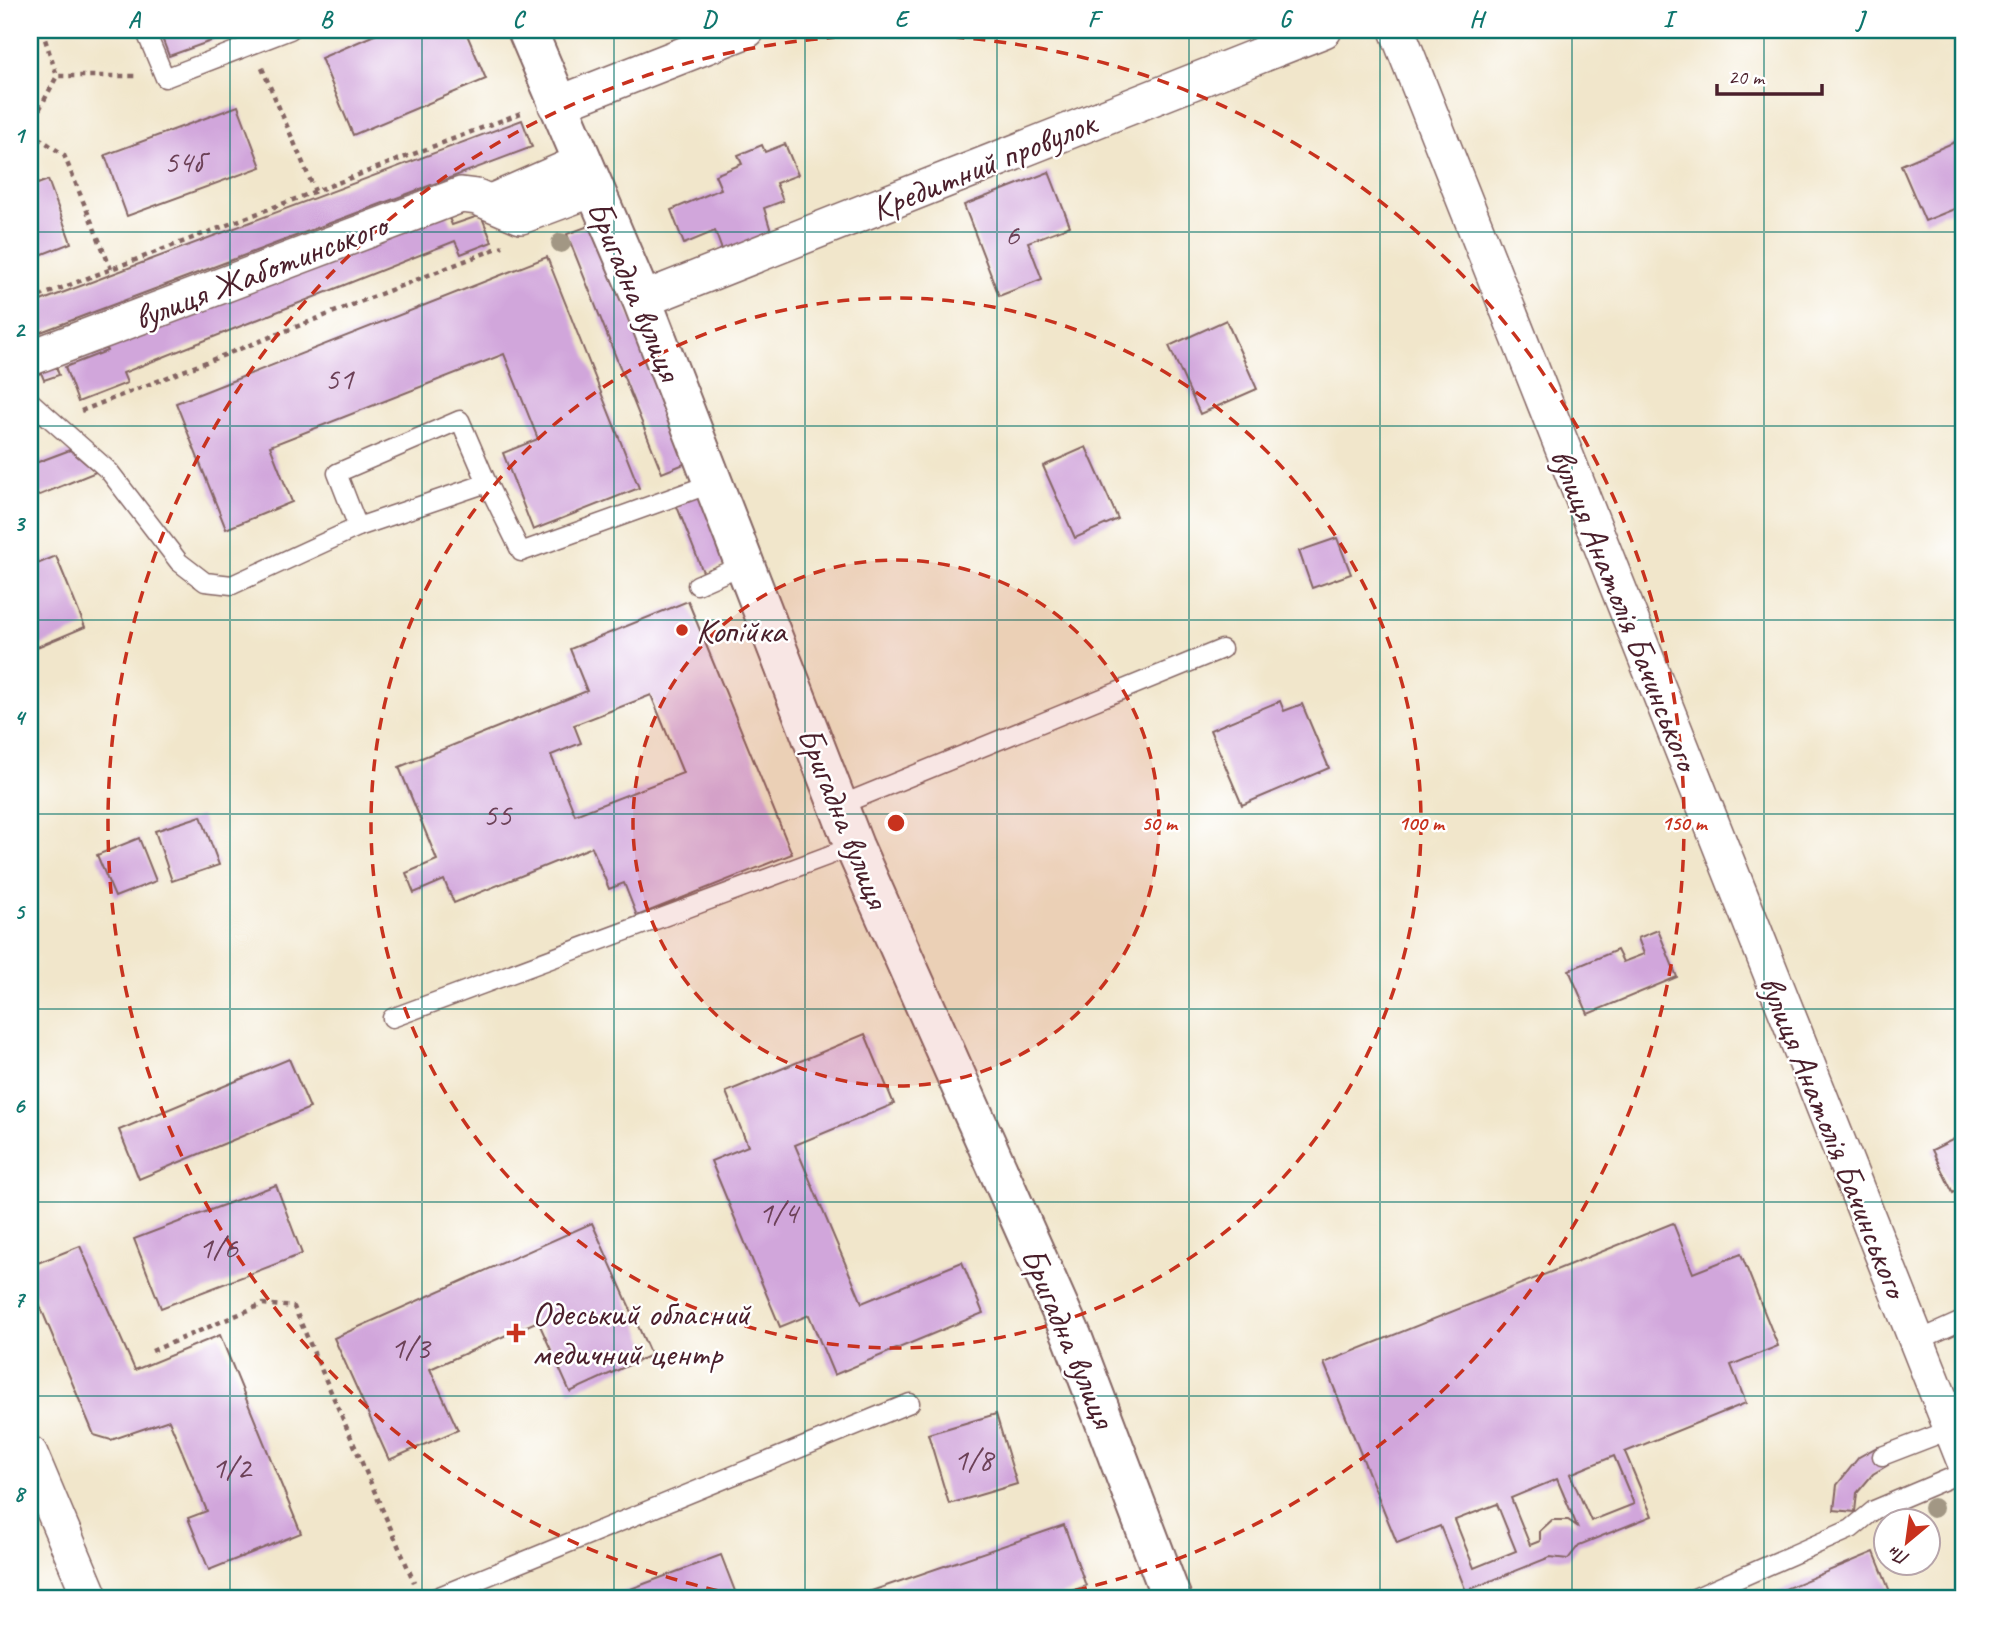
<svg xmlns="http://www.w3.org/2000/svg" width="1994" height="1629" font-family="Caveat,sans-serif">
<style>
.building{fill:#d1a6db;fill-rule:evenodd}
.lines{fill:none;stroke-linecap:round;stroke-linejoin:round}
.service-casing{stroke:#846563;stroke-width:21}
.minor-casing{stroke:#846563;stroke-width:38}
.tertiary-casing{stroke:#846563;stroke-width:42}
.path{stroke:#846563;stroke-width:4.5;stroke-dasharray:5 5;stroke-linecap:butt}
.service{stroke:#fff;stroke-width:18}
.minor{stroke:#fff;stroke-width:35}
.tertiary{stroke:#fff;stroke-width:38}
.tree{fill:#a29784}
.grid{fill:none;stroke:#0f766e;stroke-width:2;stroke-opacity:0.55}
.ring{fill:none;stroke:#c8321e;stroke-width:3.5;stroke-dasharray:12 9}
.poi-dot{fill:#c8321e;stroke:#fff;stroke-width:2.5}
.labels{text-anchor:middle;stroke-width:5;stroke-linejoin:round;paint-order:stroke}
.number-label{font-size:32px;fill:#6c4157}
.street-label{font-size:35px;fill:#4a1f2b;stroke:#fff}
.poi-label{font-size:35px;fill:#4a1f2b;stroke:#fff;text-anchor:start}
.centre{fill:#c8321e;stroke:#fff;stroke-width:3.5}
.ring-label{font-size:21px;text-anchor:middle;font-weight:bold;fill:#c8321e;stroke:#fff;stroke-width:5;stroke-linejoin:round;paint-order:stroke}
.neatline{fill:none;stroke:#0f766e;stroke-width:2.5}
.grid-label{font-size:23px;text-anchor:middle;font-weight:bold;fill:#0f766e}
</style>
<rect width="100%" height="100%" fill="#fff"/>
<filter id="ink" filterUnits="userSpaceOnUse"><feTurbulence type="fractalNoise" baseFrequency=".0143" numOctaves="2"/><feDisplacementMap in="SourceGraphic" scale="14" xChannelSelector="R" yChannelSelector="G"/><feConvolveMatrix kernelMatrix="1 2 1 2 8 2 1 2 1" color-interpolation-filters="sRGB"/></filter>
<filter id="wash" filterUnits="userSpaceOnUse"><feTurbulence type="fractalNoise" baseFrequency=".00686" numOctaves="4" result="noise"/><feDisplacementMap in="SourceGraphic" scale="28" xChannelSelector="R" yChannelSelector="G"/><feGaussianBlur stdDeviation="1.57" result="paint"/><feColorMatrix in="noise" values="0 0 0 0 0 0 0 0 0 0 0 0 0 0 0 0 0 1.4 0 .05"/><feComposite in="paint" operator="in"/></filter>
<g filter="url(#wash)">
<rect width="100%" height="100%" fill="#f1e6cb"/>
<g id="blocks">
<g class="building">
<path d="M159,30H242L169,56Z"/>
<path d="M386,30H465L486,79L353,135L321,58Z"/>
<path d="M238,106L261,167L127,216L105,155Z"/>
<path d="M522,120L532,147L30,336V305Z"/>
<path d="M1964,138V205L1925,221L1901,165Z"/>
<path d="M785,144L798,175L776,183L783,201L764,208L773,238L725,258L715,231L684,244L671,210L721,189L715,175L742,164L738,155L762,145L765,152Z"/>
<path d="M1049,172L1070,226L1028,242L1042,279L999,296L964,205Z"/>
<path d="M48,180L71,243L30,259V187Z"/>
<path d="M446,211L452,225L481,215L492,242L461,254L455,241L123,373L127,383L78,402L65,367L107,351L104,345Z"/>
<path d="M594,224L689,462L662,473L567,234Z"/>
<path d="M547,257L639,488L533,530L503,453L538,439L504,354L270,446L292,502L226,529L176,403Z"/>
<path d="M1226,320L1257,389L1200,414L1169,346Z"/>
<path d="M55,364L59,375L44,380L40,370Z"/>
<path d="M1086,447L1118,519L1075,538L1043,466Z"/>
<path d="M70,450L96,472L30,499V465Z"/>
<path d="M701,489L730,562L703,572L674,499Z"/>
<path d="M1337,538L1351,574L1312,588L1299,551Z"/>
<path d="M56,556L85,627L30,650V567Z"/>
<path d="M688,601L792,854L637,916L624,883L609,889L592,847L454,903L444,880L414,893L406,873L437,860L399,767L587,691L570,649ZM651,695L683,773L575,815L551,755L581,743L574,725Z"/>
<path d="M1280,701L1284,711L1302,704L1329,768L1242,805L1210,730Z"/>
<path d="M201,816L219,865L172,881L155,831Z"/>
<path d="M139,838L156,881L115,897L97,855Z"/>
<path d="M1658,930L1677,977L1588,1014L1569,970L1617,950L1623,962L1644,954L1638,938Z"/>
<path d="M865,1034L894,1104L795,1145L862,1303L962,1262L983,1313L834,1375L809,1315L780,1327L711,1161L748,1146L726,1092Z"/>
<path d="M289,1059L310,1108L139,1179L119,1130Z"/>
<path d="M1964,1134V1187L1953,1193L1932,1150Z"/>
<path d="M276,1185L302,1254L161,1308L134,1239Z"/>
<path d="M592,1223L651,1355L570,1392L538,1321L430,1369L458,1430L389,1460L334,1338Z"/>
<path d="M1673,1223L1693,1273L1741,1254L1778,1346L1731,1365L1746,1403L1625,1452L1652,1516L1579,1545L1568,1559L1550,1557L1466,1591L1440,1526L1397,1543L1324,1363ZM1614,1456L1634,1504L1591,1521L1570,1474ZM1557,1479L1577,1526L1568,1520H1552L1540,1531V1541L1530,1545L1511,1498ZM1497,1504L1516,1551L1474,1568L1455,1520Z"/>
<path d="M80,1246L135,1370L220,1335L301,1533L209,1570L188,1518L207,1511L169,1420L111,1440L94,1435L30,1282V1266Z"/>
<path d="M996,1414L1017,1484L949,1504L928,1434Z"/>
<path d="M1877,1447L1888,1465L1873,1474L1857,1493L1855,1512L1834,1510L1837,1485L1859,1457Z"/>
<path d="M1064,1525L1086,1586L1048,1599H848Z"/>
<path d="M1874,1552L1893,1599H1761Z"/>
<path d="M721,1555L738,1599H604Z"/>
</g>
</g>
</g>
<g filter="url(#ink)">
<use href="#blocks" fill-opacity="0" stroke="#846563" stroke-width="2"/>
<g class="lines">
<defs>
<g id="service">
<path d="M145,30L165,78L290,30"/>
<path d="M30,401L109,471L179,562L205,582L232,585L358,527L487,483L521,552L713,483"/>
<path d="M358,527L337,473L460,420L487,483"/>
<path d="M697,585L745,564"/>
<path d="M838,806L1222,649"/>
<path d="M392,1018L854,846"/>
<path d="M1917,1341L1964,1320"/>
<path d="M1882,1456L1952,1429"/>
<path d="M432,1599L910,1403"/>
<path d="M1692,1599L1851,1529L1874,1510L1964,1472"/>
</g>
<g id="minor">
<path d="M1397,30L1964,1460"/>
<path d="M556,105L747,30"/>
<path d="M491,202L582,162"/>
<path d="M642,300L1324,30"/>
<path d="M30,358L461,195L477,197L521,216L593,189"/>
<path d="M30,1454L91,1599"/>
</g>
<path id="tertiary" d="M527,30L642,300L854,846L1072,1336L1172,1599"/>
</defs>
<use href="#service" class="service-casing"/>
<use href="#minor" class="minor-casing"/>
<use href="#tertiary" class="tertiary-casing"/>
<g class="path">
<path d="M42,30L57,76"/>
<path d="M262,68L315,191"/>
<path d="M30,127L57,76H135"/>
<path d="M30,132L64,155L111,269"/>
<path d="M30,300L521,113"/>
<path d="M81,411L503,246"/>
<path d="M152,1351L263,1304L294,1307L414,1582"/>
</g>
<use href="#service" class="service"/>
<use href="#minor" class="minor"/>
<use href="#tertiary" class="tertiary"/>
</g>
<g class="tree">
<circle cx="561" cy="243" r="10"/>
<circle cx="1933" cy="1508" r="10"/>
</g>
</g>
<path class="grid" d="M230,30V1599M422,30V1599M614,30V1599M805,30V1599M997,30V1599M1189,30V1599M1380,30V1599M1572,30V1599M1764,30V1599M30,232H1964M30,426H1964M30,620H1964M30,814H1964M30,1009H1964M30,1202H1964M30,1396H1964"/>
<circle cx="896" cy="823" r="263" fill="#c8321e" fill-opacity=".12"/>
<g class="ring">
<circle cx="896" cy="823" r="263"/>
<circle cx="896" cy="823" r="525"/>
<path d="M759 1599A788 788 0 1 1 1033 1599"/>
</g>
<g class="poi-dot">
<circle cx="682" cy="630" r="7"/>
<path d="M512.5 1322.5h7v7h7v7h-7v7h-7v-7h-7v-7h7z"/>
</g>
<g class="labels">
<g class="number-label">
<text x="183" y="172">54б</text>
<text x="1012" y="245">6</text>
<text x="339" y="389">51</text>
<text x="497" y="825">55</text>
<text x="778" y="1223">1/4</text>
<text x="218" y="1258">1/6</text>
<text x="410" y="1358">1/3</text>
<text x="973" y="1470">1/8</text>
<text x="231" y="1478">1/2</text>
</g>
<g class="street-label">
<text transform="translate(983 165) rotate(-22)" y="12">Кредитний провулок</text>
<text transform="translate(260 271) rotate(-21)" y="12">вулиця Жаботинського</text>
<text transform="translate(635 290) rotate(67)" y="12">Бригадна вулиця</text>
<text transform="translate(1625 609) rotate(68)" y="12">вулиця Анатолія Бачинського</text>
<text transform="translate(844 817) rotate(68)" y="12">Бригадна вулиця</text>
<text transform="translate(1834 1136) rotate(68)" y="12">вулиця Анатолія Бачинського</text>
<text transform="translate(1069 1337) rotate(67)" y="12">Бригадна вулиця</text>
</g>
<g class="poi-label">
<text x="696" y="642">Копійка</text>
<text x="532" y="1325">Одеський обласний<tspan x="532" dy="40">медичний центр</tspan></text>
</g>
</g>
<circle cx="896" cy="823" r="10" class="centre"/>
<g class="ring-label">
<text x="1159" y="830">50 m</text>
<text x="1421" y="830">100 m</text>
<text x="1684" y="830">150 m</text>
</g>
<rect width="1994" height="1629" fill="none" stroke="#fff" stroke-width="77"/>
<g transform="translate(1907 1542) rotate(209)"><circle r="33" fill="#ffffff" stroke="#b7a5aa" stroke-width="2"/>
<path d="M0-5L12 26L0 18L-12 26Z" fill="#c8321e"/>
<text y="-10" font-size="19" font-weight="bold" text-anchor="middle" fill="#4a1f2b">Пн</text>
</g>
<path d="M1717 84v10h105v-10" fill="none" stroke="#4a1f2b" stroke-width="3.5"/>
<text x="1728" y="84" font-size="21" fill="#4a1f2b" stroke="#ffffff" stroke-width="5" paint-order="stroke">20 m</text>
<rect x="38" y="38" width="1917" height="1552" class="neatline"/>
<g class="grid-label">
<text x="134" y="27">A</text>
<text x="326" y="27">B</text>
<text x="518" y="27">C</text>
<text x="709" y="27">D</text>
<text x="901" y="27">E</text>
<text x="1093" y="27">F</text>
<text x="1285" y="27">G</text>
<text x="1476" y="27">H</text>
<text x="1668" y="27">I</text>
<text x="1860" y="27">J</text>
<text x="19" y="143">1</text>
<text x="19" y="337">2</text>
<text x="19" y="531">3</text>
<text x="19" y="725">4</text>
<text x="19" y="919">5</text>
<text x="19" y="1113">6</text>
<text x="19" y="1307">7</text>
<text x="19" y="1501">8</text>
</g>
</svg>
